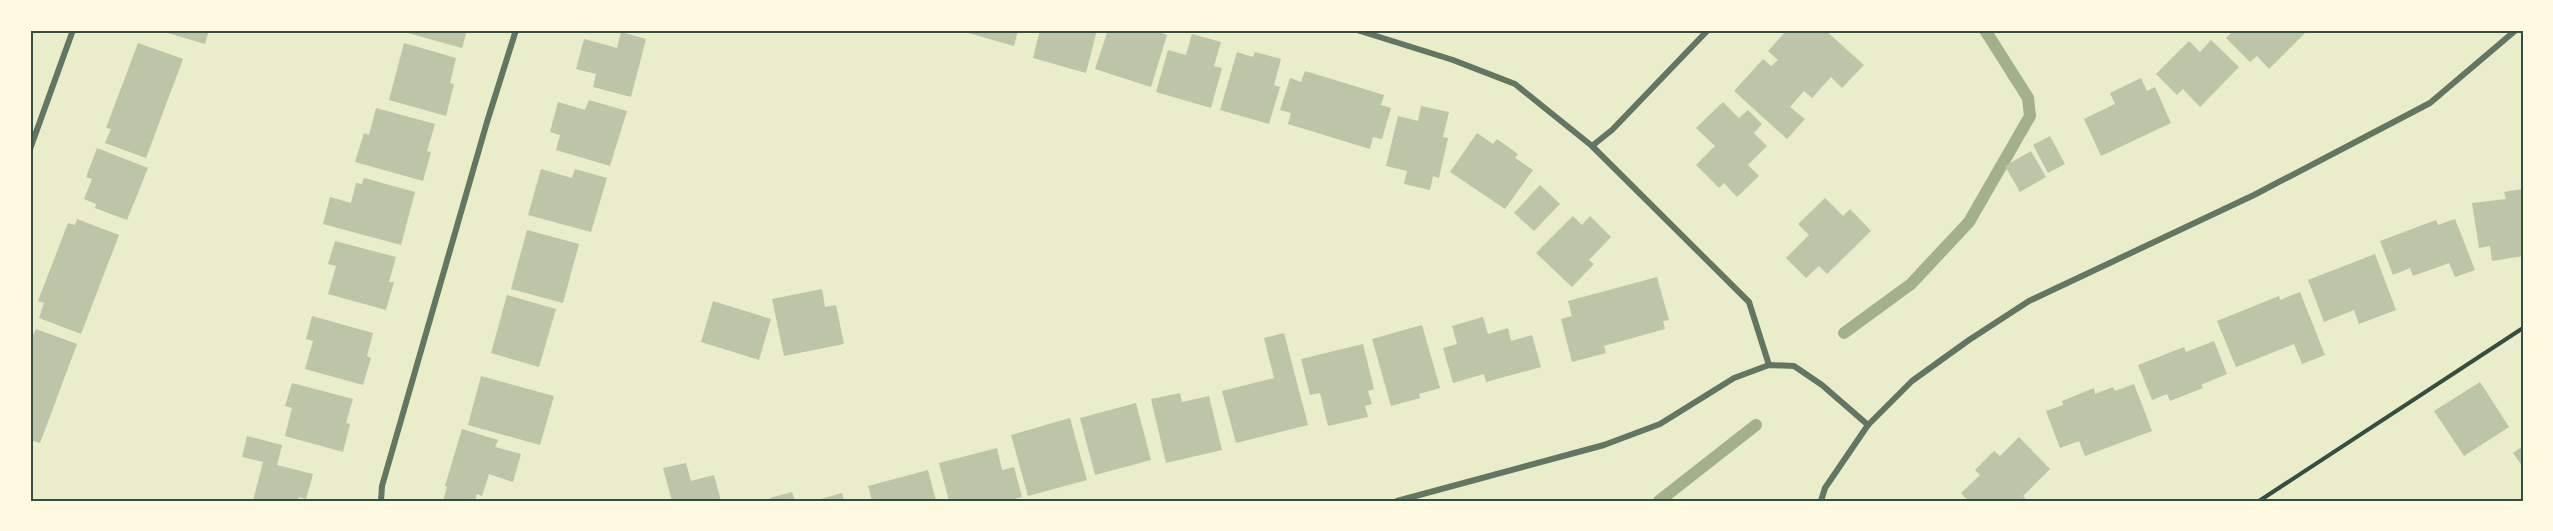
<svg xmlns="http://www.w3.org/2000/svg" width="2553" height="531" font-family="'Roboto Condensed',sans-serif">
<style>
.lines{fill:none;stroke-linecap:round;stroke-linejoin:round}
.stream{stroke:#a3b18a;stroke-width:12}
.building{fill:#bcc5a7}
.path{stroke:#344e41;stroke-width:4}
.minor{stroke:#617663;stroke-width:6}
.neatline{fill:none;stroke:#344e41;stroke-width:2}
</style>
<rect width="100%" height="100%" fill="#e9edc9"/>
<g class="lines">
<g class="stream">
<path d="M1844,333L1911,284L1969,222L2030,116L2028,98L1985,30"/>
<path d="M1659,501L1756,425"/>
</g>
</g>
<g class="building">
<path d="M158,30H209L205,44Z"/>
<path d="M409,30H467L462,48L408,33Z"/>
<path d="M958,30H1018L1014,46Z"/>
<path d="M1040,30H1097L1086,73L1033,58Z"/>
<path d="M1108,30H1159V32L1167,35L1151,87L1095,69Z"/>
<path d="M1787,30H1825L1864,65L1842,88L1831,77L1812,98L1804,91L1790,107L1805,119L1787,139L1734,91L1763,59L1771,66L1778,60L1768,51Z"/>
<path d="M2234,30H2304L2306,32L2269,69L2257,56L2250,62L2226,38Z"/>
<path d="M621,32L646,39L631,97L593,87L596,74L576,69L584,39L617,48Z"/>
<path d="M1192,34L1221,42L1214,66L1222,68L1211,108L1156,92L1168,50L1186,55Z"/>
<path d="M2211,40L2239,67L2200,107L2183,89L2177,95L2156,74L2189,41L2200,52Z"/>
<path d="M138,43L183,59L146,158L105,143L111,129L106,128Z"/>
<path d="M404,43L456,58L450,83L454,84L446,116L389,100Z"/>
<path d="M1237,52L1253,57L1255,52L1281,59L1274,85L1280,87L1269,124L1220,110Z"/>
<path d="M1305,71L1384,95L1381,105L1391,108L1382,139L1373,137L1370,149L1288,124L1291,113L1280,110L1290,78L1301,82Z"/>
<path d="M2141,78L2147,91L2155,87L2171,123L2101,156L2084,119L2115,104L2110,93Z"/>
<path d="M589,100L627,111L610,166L556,150L560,135L550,132L558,102L585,110Z"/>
<path d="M1723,102L1739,118L1748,110L1762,124L1754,133L1767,146L1748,165L1759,176L1737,197L1724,183L1719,188L1696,165L1715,146L1696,128Z"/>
<path d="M1421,106L1449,112L1443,137L1448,138L1439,178L1433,176L1430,190L1404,184L1407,171L1386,166L1398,116L1418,121Z"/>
<path d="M376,108L435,124L427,151L431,152L423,181L355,162L364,133L369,135Z"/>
<path d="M1477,133L1493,144L1497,139L1518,154L1515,158L1533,170L1505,209L1450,172Z"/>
<path d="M2050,136L2065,164L2048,173L2033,145Z"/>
<path d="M97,148L148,168L127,220L95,208L96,204L84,199L92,179L86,177Z"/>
<path d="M2031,151L2046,177L2020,192L2005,166Z"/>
<path d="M541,169L572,178L575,169L607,178L591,232L528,215Z"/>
<path d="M364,178L415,192L401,245L323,224L330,197L351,203L356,183L362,184Z"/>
<path d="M1540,185L1560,204L1534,231L1514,213Z"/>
<path d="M2523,189V256L2492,261L2490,246L2479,248L2472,203L2506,199L2504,192Z"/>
<path d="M1825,198L1843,216L1850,209L1871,231L1827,274L1819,266L1806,278L1786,258L1809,235L1798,224Z"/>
<path d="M1573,216L1582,225L1590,216L1611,237L1589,260L1594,264L1572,287L1536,253Z"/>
<path d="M77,219L119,235L81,334L39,318L44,303L38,301L68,223L75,225Z"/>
<path d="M2455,219L2475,270L2455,277L2449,263L2413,276L2410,268L2393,275L2380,241L2436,220L2438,225Z"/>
<path d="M527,230L579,244L563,303L511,289Z"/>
<path d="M335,241L396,257L389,282H394L386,310L328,294L336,266L328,264Z"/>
<path d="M2375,254L2396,310L2359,324L2354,310L2324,322L2308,280Z"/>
<path d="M1657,277L1669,320L1663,321L1665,329L1604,346L1606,353L1572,362L1561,319L1572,316L1568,301Z"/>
<path d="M822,289L825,307L836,305L844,344L784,356L772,299Z"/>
<path d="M2300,292L2325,355L2302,364L2294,344L2236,367L2217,321L2279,296L2280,300Z"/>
<path d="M507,295L556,309L539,367L491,353Z"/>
<path d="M713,301L771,319L759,360L701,342Z"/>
<path d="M312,316L373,333L367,356L371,358L363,385L305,369L313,341L306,339Z"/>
<path d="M1483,317L1488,334L1508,328L1511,341L1532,335L1541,367L1486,382L1484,374L1453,383L1443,348L1457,344L1452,326Z"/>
<path d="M1422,325L1440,388L1419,394L1420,398L1391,406L1372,339Z"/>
<path d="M36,329L77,344L40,443L30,440V334L33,335Z"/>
<path d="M1284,333L1308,425L1236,443L1222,391L1274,378L1264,338Z"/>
<path d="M2214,341L2227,374L2201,385L2203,388L2170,401L2167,394L2152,400L2138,365L2184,347L2186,352Z"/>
<path d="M1363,344L1374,389L1368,391L1372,404L1365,406L1368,417L1328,426L1320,393L1310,395L1301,359Z"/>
<path d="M481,376L554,396L540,445L468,425Z"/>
<path d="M2480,382L2509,427L2464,456L2434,411Z"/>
<path d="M292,383L353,399L346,423L350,424L343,452L285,436L292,408L285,406Z"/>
<path d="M2134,384L2152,431L2085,456L2079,441L2060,448L2046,411L2063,405L2062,401L2094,388L2095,394L2113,387L2115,391Z"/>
<path d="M1180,393L1182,402L1209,396L1222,450L1166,463L1151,399Z"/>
<path d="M1136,403L1151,460L1095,475L1080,418Z"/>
<path d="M1070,418L1087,480L1028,496L1011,435Z"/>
<path d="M462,429L498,440L495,447L521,454L513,482L489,474L482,496L477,494L475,501H443L447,487L445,486Z"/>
<path d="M247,436L282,445L277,465L313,474L306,499L299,497L298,501H253L263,462L242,457Z"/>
<path d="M2019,437L2050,469L2023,496L2028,501H1968L1961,493L1980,475L1975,470L1994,451L2000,456Z"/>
<path d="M2523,446V467L2513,453Z"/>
<path d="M997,448L1002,470L1014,467L1022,497L1007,501H949L939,463Z"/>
<path d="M686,463L691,481L714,475L721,501H672L663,468Z"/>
<path d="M928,470L936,501H872L868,486Z"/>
<path d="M792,492L795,501H771L770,498Z"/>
<path d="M842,493L844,501H818L817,500Z"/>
</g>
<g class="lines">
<path class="path" d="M2259,501L2523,328"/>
<g class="minor">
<path d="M1357,30L1453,60L1515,84L1592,146L1749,302L1769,365"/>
<path d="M1592,146L1612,130L1708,30"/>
<path d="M30,149L73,30"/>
<path d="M381,501L382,486L487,122L516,30"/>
<path d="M1397,501L1604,445L1660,424L1734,378L1769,365L1794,366L1822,385L1868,425"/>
<path d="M1821,501L1825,488L1868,425L1912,381L1969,340L2029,301L2254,195L2430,103L2516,30"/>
</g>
</g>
<rect width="2553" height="531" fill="none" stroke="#fefae0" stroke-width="63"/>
<rect x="32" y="32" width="2490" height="468" class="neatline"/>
</svg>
